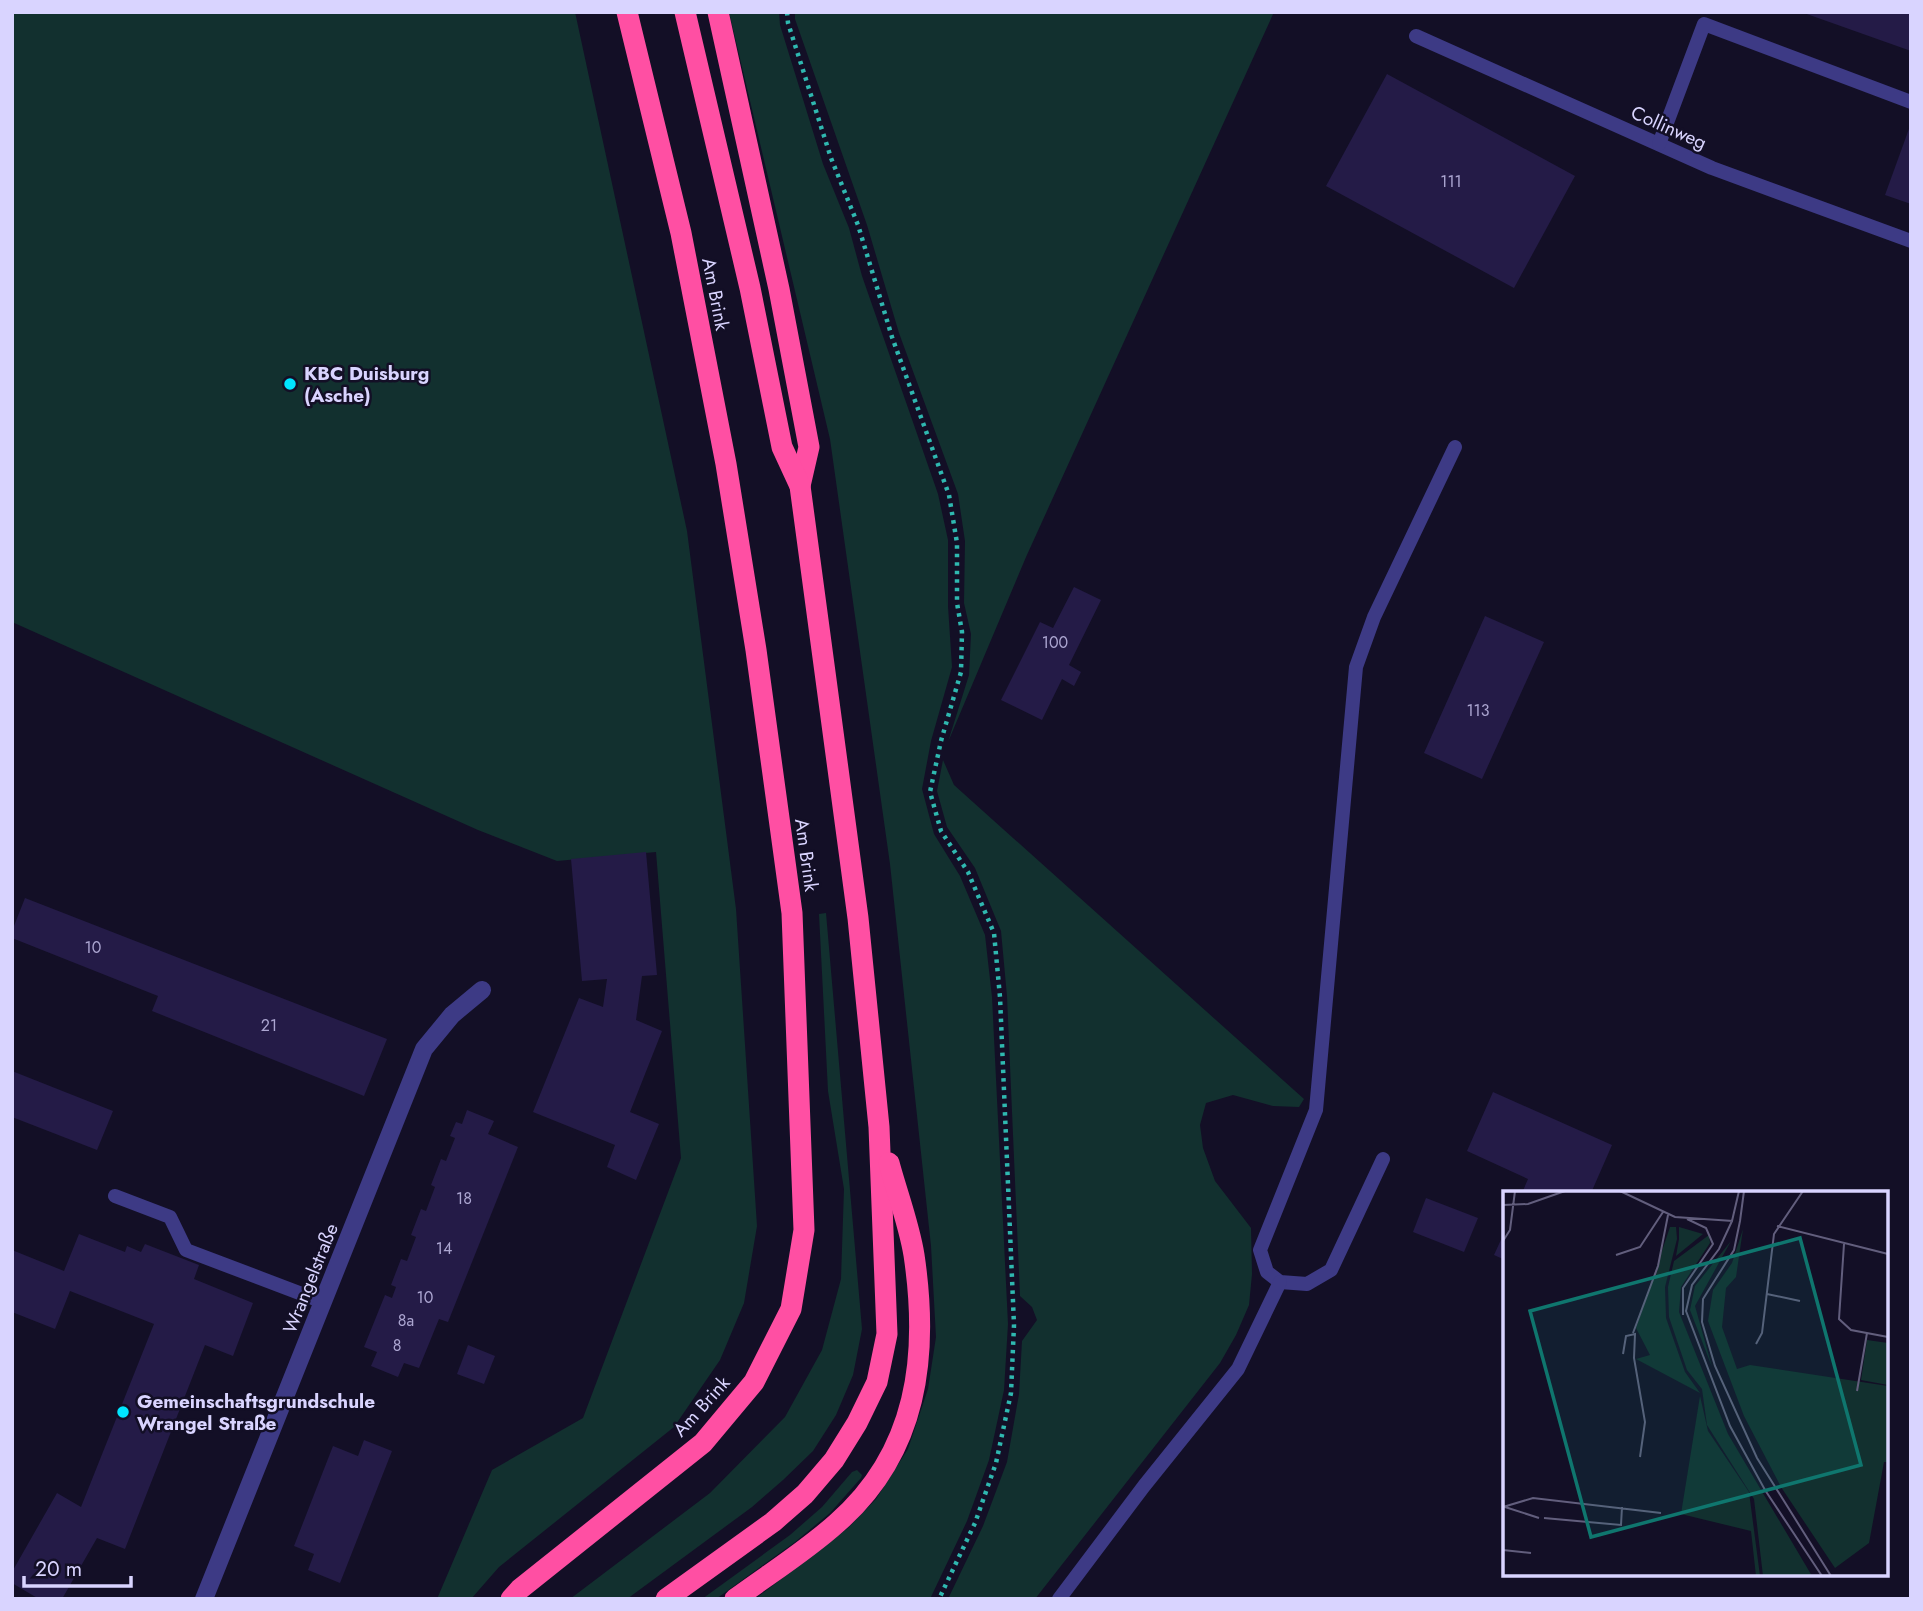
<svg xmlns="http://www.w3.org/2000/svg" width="1923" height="1611" font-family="Jost,sans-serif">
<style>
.green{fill:#12302f}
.building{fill:#241b47}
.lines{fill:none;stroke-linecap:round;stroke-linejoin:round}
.path{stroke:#2fb8b0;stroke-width:4.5;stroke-dasharray:3.5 5;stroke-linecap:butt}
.lane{stroke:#3d3a85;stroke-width:14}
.street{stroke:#3d3a85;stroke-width:18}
.highway{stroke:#ff4fa3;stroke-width:21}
.poi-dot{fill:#00e5ff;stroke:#130f26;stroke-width:2.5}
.labels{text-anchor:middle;stroke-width:5;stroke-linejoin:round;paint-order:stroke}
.number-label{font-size:16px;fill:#aca6d1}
.street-label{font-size:19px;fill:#d9d4ff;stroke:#130f26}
.poi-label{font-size:19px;font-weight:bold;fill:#d9d4ff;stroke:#130f26;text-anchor:start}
.inset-road{fill:none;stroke:#625e7d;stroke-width:2}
.view{fill:#0f766e;fill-opacity:0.15;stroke:#0f766e;stroke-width:3.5}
.inset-edge{fill:none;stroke:#d9d4ff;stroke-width:3.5}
</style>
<rect width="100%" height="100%" fill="#130f26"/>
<g class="green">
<path d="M12,12H575L687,531L736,909L757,1226L744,1303L720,1360L674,1427L499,1567L471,1599H437L492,1470L583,1418L681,1158L656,852L557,861L478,830L12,622Z"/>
<path d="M729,12H779L780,25L823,164L849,228L862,276L938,494L948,540V606L952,667L931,741L922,789L934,834L960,876L985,935L992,997L1008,1324L1004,1390L989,1460L967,1521L930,1599H755L848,1528L876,1499L908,1449L928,1389L936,1337L931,1246L890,864L830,439Z"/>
<path d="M795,12H1274L1026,557L948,742L969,675L971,634L964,603L965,541L958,494L899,333L867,225L795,19Z"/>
<path d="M943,760L954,785L1304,1099L1299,1107L1273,1106L1233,1095L1206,1103L1200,1125L1203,1148L1215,1181L1251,1228L1252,1274L1249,1305L1236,1335L1220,1363L1035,1599H948L983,1526L1007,1462L1019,1394L1022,1341L1037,1320L1032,1307L1020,1296L1007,996L1001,931L975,868L947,827L937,791Z"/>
<path d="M826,913L862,1329L853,1375L836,1415L813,1451L783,1480L752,1507L627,1599H570L710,1493L785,1417L822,1350L841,1279L844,1189L828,1091L819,914Z"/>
<path d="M857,1470L862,1475L861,1478L830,1513L795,1542L716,1599H702L790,1535L822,1507L852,1472Z"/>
</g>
<g class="building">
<path d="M1911,12V51L1804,13V12Z"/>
<path d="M1387,74L1575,176L1514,288L1326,186Z"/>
<path d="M1910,126H1911V204L1885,195Z"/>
<path d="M1074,587L1101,600L1069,665L1081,672L1074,686L1062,679L1042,720L1001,700L1040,622L1053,628Z"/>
<path d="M1485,616L1544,642L1482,779L1424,753Z"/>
<path d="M646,852L657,975L642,976L636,1020L662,1031L630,1112L659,1124L636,1180L607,1167L615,1145L533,1112L579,998L603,1007L607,979L582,981L571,859Z"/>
<path d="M25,898L387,1039L364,1096L152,1011L158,996L12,938V931Z"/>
<path d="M12,1071L113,1111L97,1150L12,1117Z"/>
<path d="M1493,1092L1612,1145L1591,1193H1522L1528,1179L1467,1151Z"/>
<path d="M467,1110L494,1121L488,1134L518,1147L448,1322L439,1319L419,1368L404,1363L398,1377L371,1366L377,1352L364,1347L385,1295L392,1298L396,1287L391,1285L401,1259L407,1261L416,1237L411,1235L421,1209L426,1211L435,1187L431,1185L441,1159L446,1161L455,1138L450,1136L456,1122L462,1124Z"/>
<path d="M1426,1198L1478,1218L1464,1252L1413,1232Z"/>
<path d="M1505,1231V1260L1494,1255Z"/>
<path d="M79,1234L125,1252L127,1246L141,1252L145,1244L199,1265L194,1279L253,1303L233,1356L205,1345L125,1549L97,1538L62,1599H39L12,1583V1572L57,1493L81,1507L154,1324L70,1291L55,1329L12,1312V1250L64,1271Z"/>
<path d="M468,1345L495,1356L484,1384L457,1374Z"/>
<path d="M364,1440L392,1451L340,1583L308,1570L314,1554L294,1546L333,1446L358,1456Z"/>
</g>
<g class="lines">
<path class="path" d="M787,12L788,23L831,158L858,225L892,337L949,495L957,543V603L962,632L961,672L941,741L930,792L941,831L968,872L994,933L1000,997L1014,1325L1011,1393L996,1463L975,1523L939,1599"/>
<g class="lane">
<path d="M1416,36L1712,168L1911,241"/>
<path d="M1659,144L1704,24L1911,102"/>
<path d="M1383,1159L1331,1270L1307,1284L1280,1282L1267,1272L1260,1250L1316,1110L1356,667L1374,617L1455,447"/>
<path d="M115,1196L170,1217L186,1250L323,1302"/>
<path d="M1059,1599L1144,1486L1238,1369L1280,1282"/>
</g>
<path class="street" d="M204,1599L424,1049L452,1015L482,990"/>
<g class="highway">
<path d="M718,12L779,289L809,447L800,486"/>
<path d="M511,1599L520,1589L703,1443L754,1382L791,1309L804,1230L792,913L756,650L726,464L681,233L627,12"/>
<path d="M666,1599L773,1522L805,1494L834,1460L857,1423L877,1382L887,1334L879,1127L858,918L800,486L782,447L750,288L685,12"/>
<path d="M735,1599C769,1574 806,1551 837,1523C918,1452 929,1356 914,1255C909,1224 897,1193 889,1163"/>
</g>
</g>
<g class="poi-dot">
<circle cx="290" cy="384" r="7"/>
<circle cx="123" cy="1412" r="7"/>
</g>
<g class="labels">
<g class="number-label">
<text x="1451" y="187">111</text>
<text x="1055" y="648">100</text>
<text x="1478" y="716">113</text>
<text x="93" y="953">10</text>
<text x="269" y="1031">21</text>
<text x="464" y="1204">18</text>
<text x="444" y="1254">14</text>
<text x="425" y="1303">10</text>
<text x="406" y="1326">8a</text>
<text x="397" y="1351">8</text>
</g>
<g class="street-label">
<text transform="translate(1669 127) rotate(24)" y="7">Collinweg</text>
<text transform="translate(716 294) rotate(79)" y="7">Am Brink</text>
<text transform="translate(807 855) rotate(82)" y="7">Am Brink</text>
<text transform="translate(310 1278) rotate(-68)" y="7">Wrangelstraße</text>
<text transform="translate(701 1406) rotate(-48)" y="7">Am Brink</text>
</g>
<g class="poi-label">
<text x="304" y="380">KBC Duisburg<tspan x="304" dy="22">(Asche)</tspan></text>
<text x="137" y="1408">Gemeinschaftsgrundschule<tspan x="137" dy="22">Wrangel Straße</tspan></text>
</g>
</g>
<g transform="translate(1503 1191)">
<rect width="385" height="385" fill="#130f26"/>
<path d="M167,36H173L174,48L162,96L163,127L182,181L197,202L133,168L147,164L133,137ZM176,36L200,43L173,65L176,48ZM240,38L233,86L223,97L219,136L234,178L247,174L385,195V271H381L366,352L332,377L278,296L241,225L205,130L210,99L229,72ZM206,44L207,52L178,96L176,121L225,243L309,385H260L251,308L204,234L199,198L184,179L166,126L165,96L171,70ZM228,50L192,115L209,176L187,119L192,95ZM364,149L385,152V194L358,189ZM197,205L205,240L246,301L257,385H253L248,340L178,323Z" fill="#12302f"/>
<path class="inset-road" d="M117,0L172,26L230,30M0,14L25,13L62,0M229,30L236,0M229,30L216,58L189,94L183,120L227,235L262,299L319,385M237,30L241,0M237,30L231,59L200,108L199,131L212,175L254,267L328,385M274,35L385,63M0,50L7,39L12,0M341,53L336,128L348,139L385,146M113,64L137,56L160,21M264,103L297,110M180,124V97L210,53L203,37L184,28M130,142L155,75L165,24M253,153L259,142L271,43L300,0M120,163L123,145L132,143L131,167L142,231L137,266M354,200L364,142M0,316L30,307L158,322M2,316L36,327M41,327L118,334L119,316M0,359L28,362"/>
<path class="view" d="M297,47L358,274L88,346L27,120Z"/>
<rect width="385" height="385" class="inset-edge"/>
</g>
<rect width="1923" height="1611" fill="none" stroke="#d9d4ff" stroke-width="28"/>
<path d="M24 1576v10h107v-10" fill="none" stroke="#d9d4ff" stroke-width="3.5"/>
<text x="35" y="1576" font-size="21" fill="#d9d4ff" stroke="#130f26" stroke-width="5" paint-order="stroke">20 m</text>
</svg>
